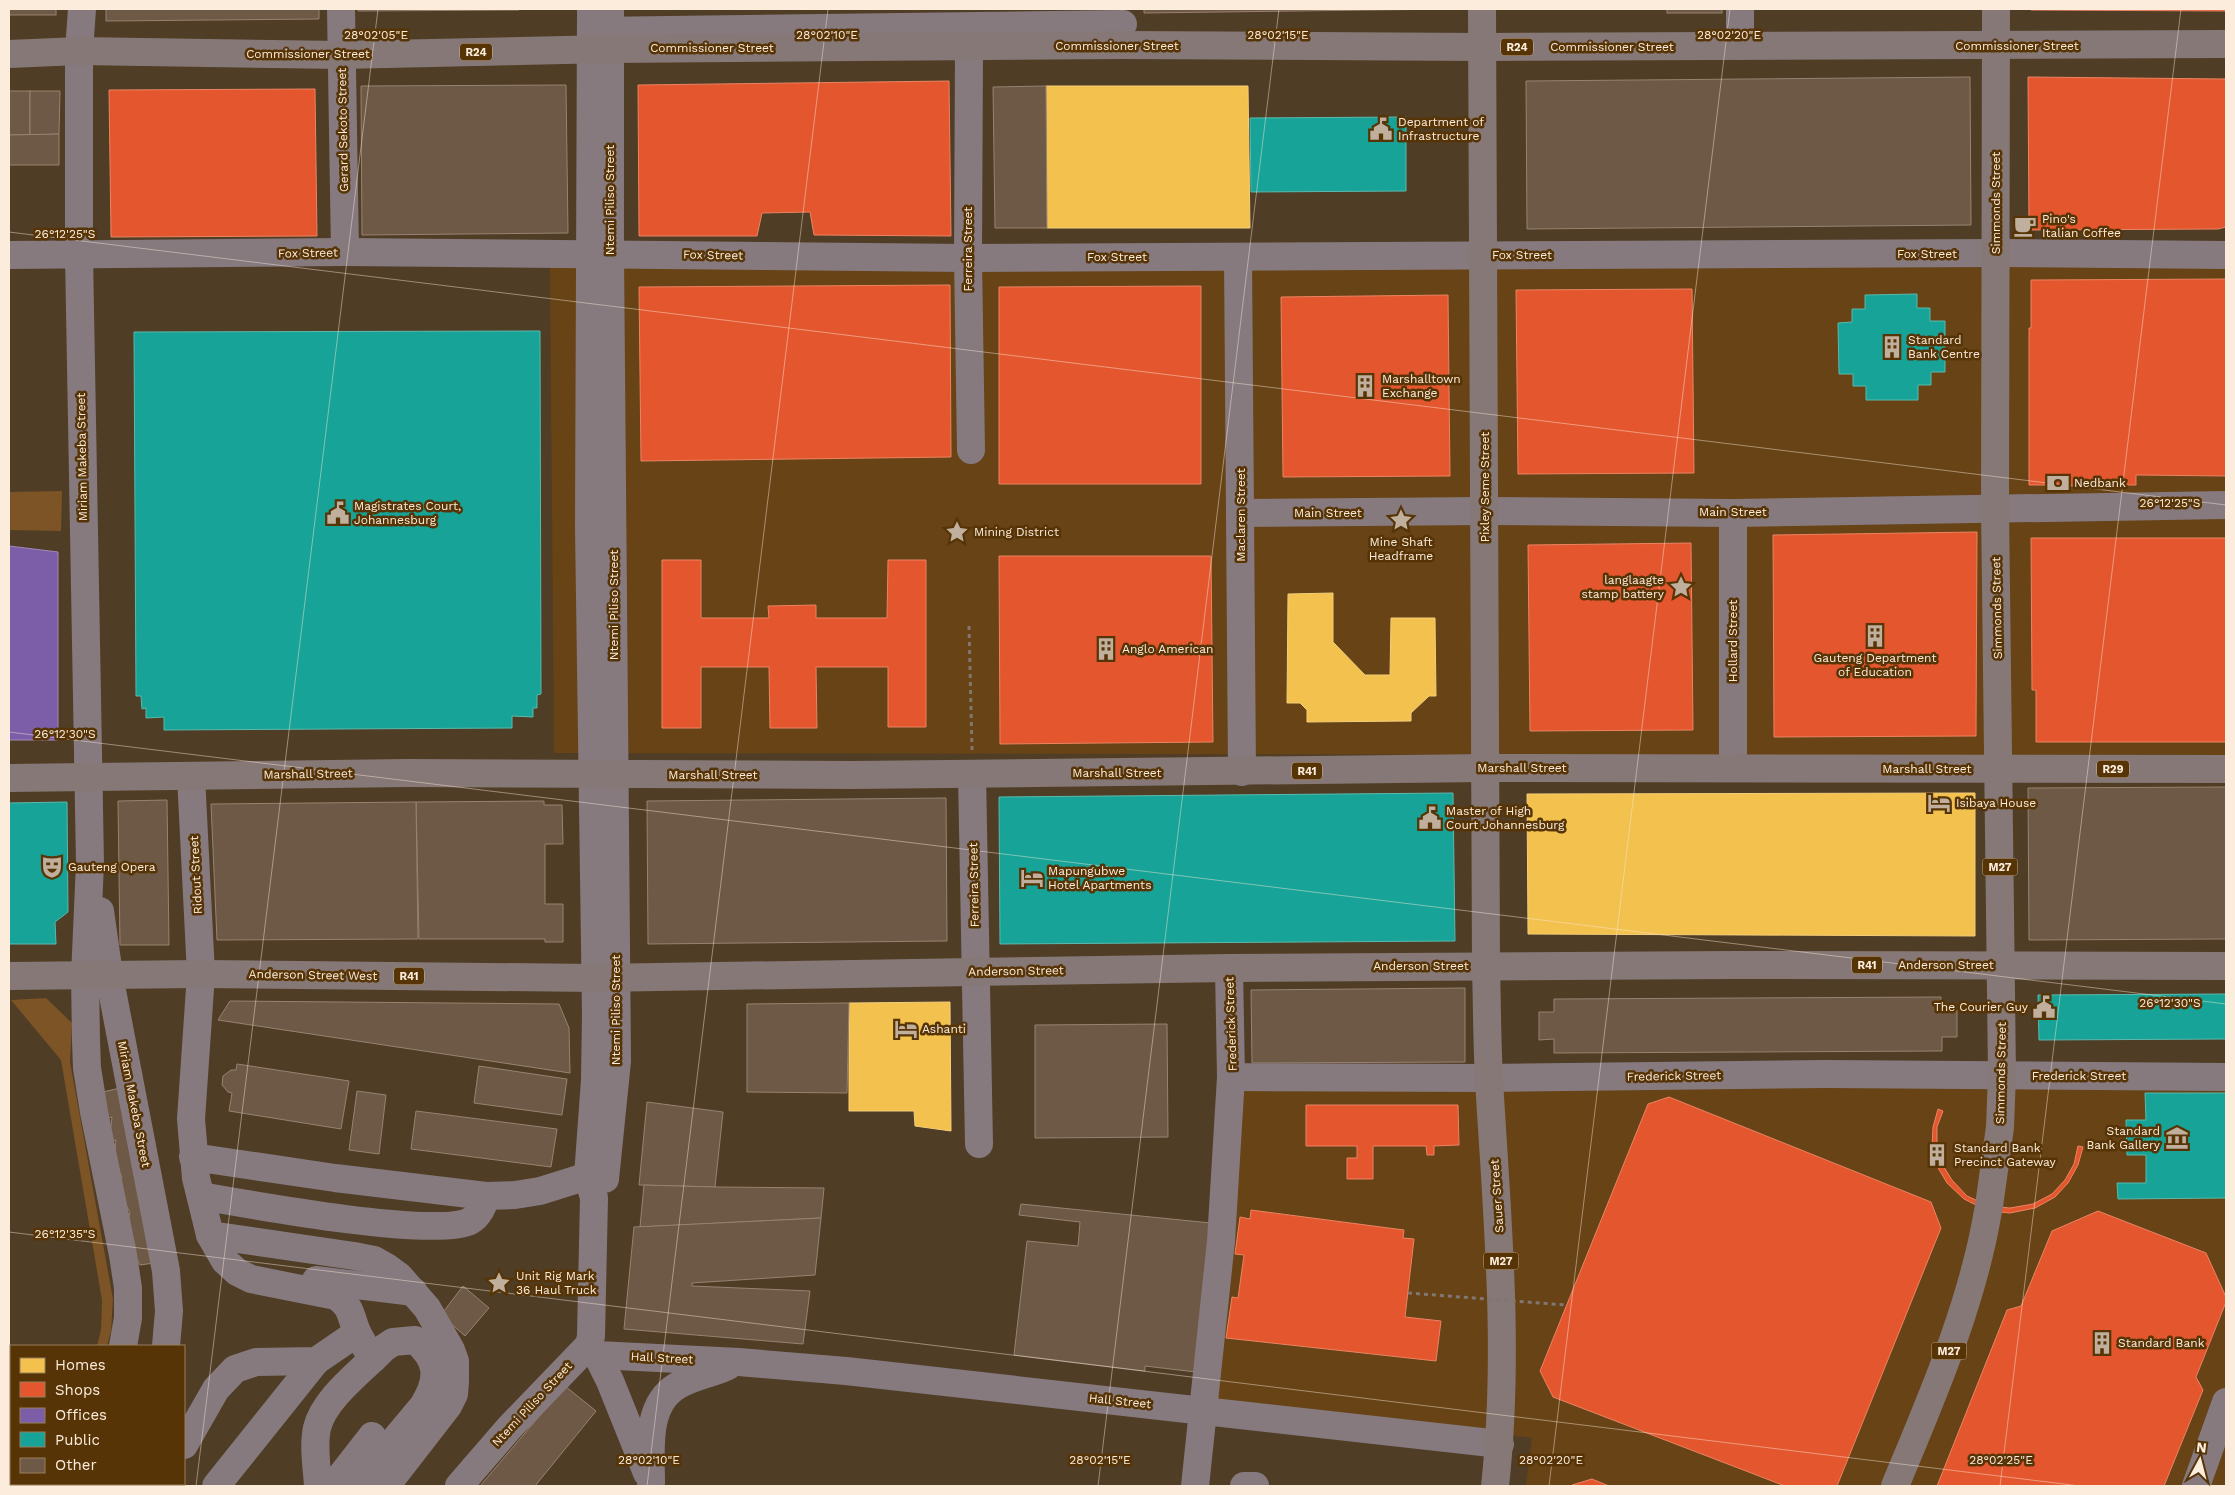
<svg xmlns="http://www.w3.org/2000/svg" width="2235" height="1495" font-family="'Work Sans',sans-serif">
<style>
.built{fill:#674316}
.green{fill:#7d5425}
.homes{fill:#f2c14e;stroke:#f5ce79}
.shops{fill:#e4572e;stroke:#eb8462}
.offices{fill:#7b5ea7;stroke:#a289b7}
.public{fill:#17a398;stroke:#5cb9ac}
.building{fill:#6e5846;stroke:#988271}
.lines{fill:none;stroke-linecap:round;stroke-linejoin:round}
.path{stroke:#827673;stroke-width:3;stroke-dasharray:4 4;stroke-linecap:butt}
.minor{stroke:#867a7f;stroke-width:28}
.major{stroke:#867876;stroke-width:28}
.path-bridge{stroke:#827673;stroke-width:3;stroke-dasharray:4 4;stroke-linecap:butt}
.ticks{fill:none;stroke:#fcecdc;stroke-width:1;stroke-opacity:0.45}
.labels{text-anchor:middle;stroke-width:5;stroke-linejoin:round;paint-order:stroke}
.shield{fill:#563406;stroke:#cab59c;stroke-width:1}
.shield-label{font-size:11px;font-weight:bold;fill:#fcecdc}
.street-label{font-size:12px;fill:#fcecdc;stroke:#563406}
.poi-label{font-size:12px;fill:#fcecdc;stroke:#563406;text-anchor:start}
.ticks-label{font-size:12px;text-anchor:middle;fill:#fcecdc;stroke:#563406;stroke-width:5;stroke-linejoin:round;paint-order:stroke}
</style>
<rect width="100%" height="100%" fill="#503d26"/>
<g class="built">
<path d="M2226,265V756L554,753L550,268Z"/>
<path d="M2226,1085V1486H1526L1532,1438L1204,1397L1230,1087Z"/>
</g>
<g class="green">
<path d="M62,491L61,531L9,530V492Z"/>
<path d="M46,998L72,1023L70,1062L113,1299L111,1331L107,1346H97L101,1330L102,1300L61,1060L11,1000Z"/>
</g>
<g class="homes">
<path d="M1046,86H1248L1250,228H1047Z"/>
<path d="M1333,593V642L1365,675H1390L1391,618H1435L1436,696H1429L1411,713V721L1307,722V710L1300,703H1287L1288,594Z"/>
<path d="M1975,793V936L1528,934L1527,794Z"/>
<path d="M950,1002L951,1131L915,1126L914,1111H849V1003Z"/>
</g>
<g class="shops">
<path d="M2031,9H2226V11L2031,10Z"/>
<path d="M2028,77L2226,79V227L2218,229L2029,230Z"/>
<path d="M949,81L951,236L814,235L810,212L762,213L757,236H639L638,85Z"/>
<path d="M315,89L317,236L111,237L109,90Z"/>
<path d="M2226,279V476L2136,475V485H2029V328H2031V280Z"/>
<path d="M950,285L951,457L641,461L639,287Z"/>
<path d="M1201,286V484H999V287Z"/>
<path d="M1692,289L1694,473L1518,474L1516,290Z"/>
<path d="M1448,295L1450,476L1283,477L1281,297Z"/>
<path d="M1977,532L1976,736L1774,737L1773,535Z"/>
<path d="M2031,538H2226V742H2036V690H2032Z"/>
<path d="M1691,543L1693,730L1530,731L1528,545Z"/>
<path d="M999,556H1211L1213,742L1000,744Z"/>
<path d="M662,560H701V618H769L768,606L816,605V618H887L888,560H926V727H888V667H816L817,728H770L769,667H701V728H662Z"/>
<path d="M1669,1097L1931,1202L1941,1228L1837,1486H1785L1553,1397L1540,1371L1648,1104Z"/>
<path d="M1306,1105H1458L1459,1145L1434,1146V1155H1427L1426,1146H1373V1179H1347V1158H1357V1146H1306Z"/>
<path d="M1938,1109L1943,1111L1937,1127V1146L1942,1164L1952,1180L1967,1196L1989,1206L2010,1208L2033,1204L2052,1194L2065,1180L2074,1164L2078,1146L2083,1147L2078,1165L2068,1183L2055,1197L2035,1208L2010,1213L1988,1211L1964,1199L1947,1183L1937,1166L1932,1147L1933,1127Z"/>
<path d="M1251,1210L1404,1230L1403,1238L1414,1239L1405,1317L1441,1321L1436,1361L1226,1338L1232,1297L1238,1298L1244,1255L1235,1254L1240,1217L1250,1219Z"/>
<path d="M2098,1211L2206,1253L2226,1297V1302L2196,1377L2203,1390L2164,1486H1937L2007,1310L2021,1306L2052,1231Z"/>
<path d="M1592,1479L1609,1486H1571L1572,1485Z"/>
</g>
<path class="offices" d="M9,546L58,552V740H9Z"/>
<g class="public">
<path d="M1406,117V191L1251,192L1250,118Z"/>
<path d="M1917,294V308H1930V321H1945V372H1931V385H1918V400H1866V386H1853V374H1839L1838,323L1852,322V309H1865V295Z"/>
<path d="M540,331L541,694L537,695V708H533V717L512,716V728L164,730V717L146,718V708L142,709L141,696H136L134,332Z"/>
<path d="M1453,793L1455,941L1000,944L999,797Z"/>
<path d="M67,802L68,912L55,922L56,944H9V803Z"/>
<path d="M2226,994V1039L2039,1040L2038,995Z"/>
<path d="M2145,1093H2226V1198L2118,1199L2117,1183H2146V1155H2127L2126,1120H2146Z"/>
</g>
<g class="building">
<rect x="9" y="9" width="47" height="6"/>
<path d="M106,9H319V19L106,21Z"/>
<path d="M358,9H520L519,10L358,11Z"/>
<path d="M1144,9H1450L1144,13Z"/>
<rect x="1667" y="9" width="55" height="4"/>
<path d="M1970,77L1971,225L1527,229L1526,81Z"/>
<path d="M566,85L568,233L362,235L361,86Z"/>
<path d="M1046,86L1047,228H995L993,87Z"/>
<rect x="9" y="91" width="21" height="44"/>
<path d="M30,91H60L59,134L30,135Z"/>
<path d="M59,134V165H9V135Z"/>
<path d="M2226,787V939L2029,940L2028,788Z"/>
<path d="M946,798L947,941L648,944L647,801Z"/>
<path d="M167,800L169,945H120L118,801Z"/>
<path d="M544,801V805H562L563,844H545V904H563V942H545V939H419L416,802Z"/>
<path d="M416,802L418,939L217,940L211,804Z"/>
<path d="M1465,988V1062L1252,1063L1251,990Z"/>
<path d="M1941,997V1010H1957V1037H1942V1051L1554,1053V1039L1539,1040V1012H1554V999Z"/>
<path d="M230,1001L559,1004L569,1028L570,1073L218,1020Z"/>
<path d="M849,1003L847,1093L747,1092V1004Z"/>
<path d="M1167,1024L1168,1137L1035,1138V1025Z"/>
<path d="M237,1064L349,1081L341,1129L229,1111L232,1093L228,1092L222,1085L223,1076L231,1070H236Z"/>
<path d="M479,1066L567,1079L562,1115L474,1103Z"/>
<path d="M120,1088L154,1263L140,1265L130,1246L135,1245L126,1227L130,1212L119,1194L122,1177L114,1161L116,1140L109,1142L112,1117L105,1119L103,1092Z"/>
<path d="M357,1091L386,1095L379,1154L349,1150Z"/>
<path d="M647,1102L723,1112L715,1187L639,1185Z"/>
<path d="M416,1111L557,1129L551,1167L411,1149Z"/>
<path d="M644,1185L715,1187L824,1188L821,1218L640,1227Z"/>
<path d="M1021,1204L1211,1223L1196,1372L1145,1366V1371L1014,1355L1027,1241L1078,1246L1080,1222L1019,1215Z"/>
<path d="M821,1218L815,1275L692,1283V1286L810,1291L803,1344L624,1329L634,1227Z"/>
<path d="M463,1286L489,1308L465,1336L441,1315Z"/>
<path d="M565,1386L596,1411L535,1486H480Z"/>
<path d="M42,1484H66L67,1485L37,1486Z"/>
</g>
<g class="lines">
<path class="path" d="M969,626L972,750"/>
<g class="minor">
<path d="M82,9L79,51V255L90,863L85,976L86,1040L87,1068L94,1112L123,1255L128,1288V1318L123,1346"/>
<path d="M341,9L345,252"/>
<path d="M592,31L1123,24"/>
<path d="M1740,46V9"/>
<path d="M969,47L968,258L971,450"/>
<path d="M9,255L345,252L968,258L1997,253L2226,255"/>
<path d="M1238,257L1242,772"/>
<path d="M1240,513L1485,511L1733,513L2226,505"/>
<path d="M1733,768V513"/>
<path d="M972,774L979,1144"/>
<path d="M191,776L201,974L191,1119L196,1178L210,1235L225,1261L237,1272L251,1279L336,1296C352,1307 350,1315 357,1332C361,1341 368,1351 373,1359"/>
<path d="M100,911L109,975L166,1271L169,1311L166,1346"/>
<path d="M1229,968L1231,1077L1489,1078L1826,1074L2226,1077"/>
<path d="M193,1157L335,1178L486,1196L515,1195L540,1191L588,1176H605"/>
<path d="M605,1179L617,1061L610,253V9"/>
<path d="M201,1196C246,1204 437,1239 470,1221C479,1216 483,1206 486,1196"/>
<path d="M210,1235L354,1256L374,1260L388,1268L399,1276L427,1308L451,1350L455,1361V1381L454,1394L448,1406L386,1486"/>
<path d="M316,1280L414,1292"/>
<path d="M589,1345L597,1355L739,1362L846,1371L1500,1444"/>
<path d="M597,1355L610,1381L647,1473"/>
<path d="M184,1445L216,1389L235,1369L256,1362L316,1361L357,1333"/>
<path d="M651,1483C651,1451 645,1405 677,1386C693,1376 712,1374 728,1366"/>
<path d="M15,1486L18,1484"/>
<path d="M88,1486L91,1484"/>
<path d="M156,1486L158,1484"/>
<path d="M216,1486L316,1361"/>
<path d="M318,1486C317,1468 313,1446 317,1428C324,1398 363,1370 384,1348L393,1342L415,1340C440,1361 439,1380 423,1406L356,1486"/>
<path d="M333,1486L372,1436"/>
<path d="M459,1486L510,1427L589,1345L591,1336L594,1198L588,1176L595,1080L596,1015L589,527L591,9"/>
<path d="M1195,1486L1221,1241L1231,1077"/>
<path d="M1244,1486H1255"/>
<path d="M2196,1486L2226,1402"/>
</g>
<g class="major">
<path d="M1482,9L1486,966C1487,1004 1487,1042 1489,1080C1497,1216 1510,1351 1495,1486"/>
<path d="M9,54L79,51L341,55L611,49L1123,45L1482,47L2226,44"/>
<path d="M9,778L407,773L852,775L1485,768L2226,769"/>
<path d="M9,976L201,974L596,978L1229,968L1732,965L2226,966"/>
<path d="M1989,1206L2000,1127L2002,1075L1995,508L1996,9"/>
<path d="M1895,1486C1932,1397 1972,1306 1988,1211"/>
</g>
<path class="path-bridge" d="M1408,1293L1566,1305"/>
</g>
<path class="ticks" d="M9,232L2226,505M9,732L2226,1004M9,1232L2080,1486M196,1486L378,9M647,1486L828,9M1098,1486L1279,9M1549,1486L1730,9M2000,1486L2181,9"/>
<defs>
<symbol id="civic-bare" viewBox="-9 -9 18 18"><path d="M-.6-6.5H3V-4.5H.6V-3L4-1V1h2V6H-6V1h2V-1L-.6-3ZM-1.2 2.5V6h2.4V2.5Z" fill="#c0af9c" stroke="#563406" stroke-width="2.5" paint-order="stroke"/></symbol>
<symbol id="cafe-bare" viewBox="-9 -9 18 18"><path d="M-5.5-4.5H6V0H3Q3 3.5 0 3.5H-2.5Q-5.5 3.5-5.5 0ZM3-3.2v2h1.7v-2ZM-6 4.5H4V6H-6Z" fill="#c0af9c" stroke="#563406" stroke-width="2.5" paint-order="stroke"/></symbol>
<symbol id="building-bare" viewBox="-9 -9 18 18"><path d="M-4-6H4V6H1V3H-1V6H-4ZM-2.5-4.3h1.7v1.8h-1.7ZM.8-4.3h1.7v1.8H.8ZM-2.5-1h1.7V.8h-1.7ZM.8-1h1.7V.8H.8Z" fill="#c0af9c" stroke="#563406" stroke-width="2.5" paint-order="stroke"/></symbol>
<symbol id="bank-bare" viewBox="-9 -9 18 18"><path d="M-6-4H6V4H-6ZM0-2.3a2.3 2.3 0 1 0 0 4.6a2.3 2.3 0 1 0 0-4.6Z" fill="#c0af9c" stroke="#563406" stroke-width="2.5" paint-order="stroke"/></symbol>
<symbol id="sight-bare" viewBox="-9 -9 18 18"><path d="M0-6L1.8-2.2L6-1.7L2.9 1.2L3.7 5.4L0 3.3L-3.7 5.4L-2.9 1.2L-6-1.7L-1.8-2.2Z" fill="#c0af9c" stroke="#563406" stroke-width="2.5" paint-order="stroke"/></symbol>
<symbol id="hotel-bare" viewBox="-9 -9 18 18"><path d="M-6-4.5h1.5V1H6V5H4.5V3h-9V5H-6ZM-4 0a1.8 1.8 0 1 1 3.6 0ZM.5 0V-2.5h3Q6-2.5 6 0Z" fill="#c0af9c" stroke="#563406" stroke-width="2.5" paint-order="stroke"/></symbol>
<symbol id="theatre-bare" viewBox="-9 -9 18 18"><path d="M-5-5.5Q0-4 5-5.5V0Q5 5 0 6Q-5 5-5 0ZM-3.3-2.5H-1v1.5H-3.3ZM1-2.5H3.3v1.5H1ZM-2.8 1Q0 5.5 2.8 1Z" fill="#c0af9c" stroke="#563406" stroke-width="2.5" paint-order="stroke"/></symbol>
<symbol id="museum-bare" viewBox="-9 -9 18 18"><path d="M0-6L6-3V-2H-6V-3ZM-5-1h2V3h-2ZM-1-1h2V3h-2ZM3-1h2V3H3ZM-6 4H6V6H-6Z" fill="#c0af9c" stroke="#563406" stroke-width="2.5" paint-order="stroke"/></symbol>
</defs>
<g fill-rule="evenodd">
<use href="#civic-bare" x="1365" y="113" width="32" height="32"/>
<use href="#cafe-bare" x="2009" y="210" width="32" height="32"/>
<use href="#building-bare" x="1876" y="331" width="32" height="32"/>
<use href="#building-bare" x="1349" y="370" width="32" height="32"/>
<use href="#bank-bare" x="2042" y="467" width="32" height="32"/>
<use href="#civic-bare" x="322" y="497" width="32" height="32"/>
<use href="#sight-bare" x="1385" y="504" width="32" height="32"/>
<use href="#sight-bare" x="941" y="516" width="32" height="32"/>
<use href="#sight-bare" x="1665" y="571" width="32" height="32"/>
<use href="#building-bare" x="1859" y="620" width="32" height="32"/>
<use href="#building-bare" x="1090" y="633" width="32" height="32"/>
<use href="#hotel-bare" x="1923" y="787" width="32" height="32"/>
<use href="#civic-bare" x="1414" y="802" width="32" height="32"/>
<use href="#theatre-bare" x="36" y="851" width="32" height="32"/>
<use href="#hotel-bare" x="1016" y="862" width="32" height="32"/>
<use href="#civic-bare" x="2028" y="991" width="32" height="32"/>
<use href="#hotel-bare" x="890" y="1013" width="32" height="32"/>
<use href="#museum-bare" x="2161" y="1122" width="32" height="32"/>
<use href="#building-bare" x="1921" y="1139" width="32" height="32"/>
<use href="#sight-bare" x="483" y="1267" width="32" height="32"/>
<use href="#building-bare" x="2086" y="1327" width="32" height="32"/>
</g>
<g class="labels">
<g class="shield">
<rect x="1501" y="38.5" width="32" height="17" rx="4"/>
<rect x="460" y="43.5" width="32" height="17" rx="4"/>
<rect x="2097" y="760.5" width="32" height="17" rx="4"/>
<rect x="1292" y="762.5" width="30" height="17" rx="4"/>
<rect x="1982.5" y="858.5" width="35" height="17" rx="4"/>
<rect x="1852" y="956.5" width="30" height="17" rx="4"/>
<rect x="394" y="967.5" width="30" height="17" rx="4"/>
<rect x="1483.5" y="1252.5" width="35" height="17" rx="4"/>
<rect x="1931.5" y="1342.5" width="35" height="17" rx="4"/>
</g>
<g class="shield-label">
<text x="1517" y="51">R24</text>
<text x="476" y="56">R24</text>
<text x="2113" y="773">R29</text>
<text x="1307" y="775">R41</text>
<text x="2000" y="871">M27</text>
<text x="1867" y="969">R41</text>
<text x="409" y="980">R41</text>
<text x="1501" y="1265">M27</text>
<text x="1949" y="1355">M27</text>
</g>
<g class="street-label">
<text x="1117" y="50">Commissioner Street</text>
<text x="2017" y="50">Commissioner Street</text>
<text x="1612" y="51">Commissioner Street</text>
<text x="712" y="52">Commissioner Street</text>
<text x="308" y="58">Commissioner Street</text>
<text transform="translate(343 130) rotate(-91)" y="4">Gerard Sekoto Street</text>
<text transform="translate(610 200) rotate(-90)" y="4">Ntemi Piliso Street</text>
<text transform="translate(1996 203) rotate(-90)" y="4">Simmonds Street</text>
<text transform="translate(968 249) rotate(-90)" y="4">Ferreira Street</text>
<text transform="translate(308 253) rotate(-1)" y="4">Fox Street</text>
<text x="1927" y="258">Fox Street</text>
<text transform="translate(713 255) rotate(1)" y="4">Fox Street</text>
<text x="1522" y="259">Fox Street</text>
<text x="1117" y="261">Fox Street</text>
<text transform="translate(82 457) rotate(-91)" y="4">Miriam Makeba Street</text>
<text transform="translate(1485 487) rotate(-90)" y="4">Pixley Seme Street</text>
<text x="1733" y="516">Main Street</text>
<text x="1328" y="517">Main Street</text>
<text transform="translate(1241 515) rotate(-90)" y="4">Maclaren Street</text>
<text transform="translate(614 605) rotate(-90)" y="4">Ntemi Piliso Street</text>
<text transform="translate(1997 608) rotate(-91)" y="4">Simmonds Street</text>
<text transform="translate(1733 641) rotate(-90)" y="4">Hollard Street</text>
<text x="1522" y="772">Marshall Street</text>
<text x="1927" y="773">Marshall Street</text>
<text x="1117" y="777">Marshall Street</text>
<text transform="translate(308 774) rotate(-1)" y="4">Marshall Street</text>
<text x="713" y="779">Marshall Street</text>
<text transform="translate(196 875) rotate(-93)" y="4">Ridout Street</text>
<text transform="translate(974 885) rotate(-91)" y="4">Ferreira Street</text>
<text x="1946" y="969">Anderson Street</text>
<text x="1421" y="970">Anderson Street</text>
<text transform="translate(1016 971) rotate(-1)" y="4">Anderson Street</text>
<text transform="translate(313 975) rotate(1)" y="4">Anderson Street West</text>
<text transform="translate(616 1010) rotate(-90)" y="4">Ntemi Piliso Street</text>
<text transform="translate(1231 1024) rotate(-92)" y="4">Frederick Street</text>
<text transform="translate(2001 1073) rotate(-89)" y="4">Simmonds Street</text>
<text transform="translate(1674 1076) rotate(-1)" y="4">Frederick Street</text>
<text x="2079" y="1080">Frederick Street</text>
<text transform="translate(134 1104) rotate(79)" y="4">Miriam Makeba Street</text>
<text transform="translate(1497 1196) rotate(-94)" y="4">Sauer Street</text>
<text transform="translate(662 1358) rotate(3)" y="4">Hall Street</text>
<text transform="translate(1120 1401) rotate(6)" y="4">Hall Street</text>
<text transform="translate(532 1404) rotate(-47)" y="4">Ntemi Piliso Street</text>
</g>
<g class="poi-label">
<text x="1398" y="126">Department of<tspan x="1398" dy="14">Infrastructure</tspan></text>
<text x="2042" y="223">Pino's<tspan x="2042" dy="14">Italian Coffee</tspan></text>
<text x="1908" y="344">Standard<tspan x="1908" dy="14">Bank Centre</tspan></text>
<text x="1382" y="383">Marshalltown<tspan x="1382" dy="14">Exchange</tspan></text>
<text x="2074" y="487">Nedbank</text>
<text x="354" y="510">Magistrates Court,<tspan x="354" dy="14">Johannesburg</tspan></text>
<text x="974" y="536">Mining District</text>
<text x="1401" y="546" text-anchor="middle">Mine Shaft<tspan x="1401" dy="14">Headframe</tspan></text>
<text x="1664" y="584" text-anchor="end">langlaagte<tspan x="1664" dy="14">stamp battery</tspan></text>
<text x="1122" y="653">Anglo American</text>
<text x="1875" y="662" text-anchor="middle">Gauteng Department<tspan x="1875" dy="14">of Education</tspan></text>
<text x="1956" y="807">Isibaya House</text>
<text x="1446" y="815">Master of High<tspan x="1446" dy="14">Court Johannesburg</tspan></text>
<text x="68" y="871">Gauteng Opera</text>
<text x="1048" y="875">Mapungubwe<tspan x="1048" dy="14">Hotel Apartments</tspan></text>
<text x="2028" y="1011" text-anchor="end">The Courier Guy</text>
<text x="922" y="1033">Ashanti</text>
<text x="2160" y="1135" text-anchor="end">Standard<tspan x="2160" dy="14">Bank Gallery</tspan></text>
<text x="1954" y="1152">Standard Bank<tspan x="1954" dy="14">Precinct Gateway</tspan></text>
<text x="516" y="1280">Unit Rig Mark<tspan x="516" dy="14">36 Haul Truck</tspan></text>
<text x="2118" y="1347">Standard Bank</text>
</g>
</g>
<g class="ticks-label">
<text x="376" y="39">28°02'05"E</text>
<text x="827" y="39">28°02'10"E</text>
<text x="1278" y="39">28°02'15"E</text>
<text x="1729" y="39">28°02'20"E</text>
<text x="65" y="238">26°12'25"S</text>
<text x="2170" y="507">26°12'25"S</text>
<text x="65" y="738">26°12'30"S</text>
<text x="2170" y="1007">26°12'30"S</text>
<text x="65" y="1238">26°12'35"S</text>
<text x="649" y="1464">28°02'10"E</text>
<text x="1100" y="1464">28°02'15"E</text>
<text x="1551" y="1464">28°02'20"E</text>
<text x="2001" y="1464">28°02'25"E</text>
</g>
<rect width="2235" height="1495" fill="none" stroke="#fcecdc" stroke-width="20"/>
<rect x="10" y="1345" width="175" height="140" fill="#563406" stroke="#987e5c"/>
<rect x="20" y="1358" width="25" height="15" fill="#f2c14e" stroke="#987e5c"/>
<text x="55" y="1370" font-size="15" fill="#fcecdc">Homes</text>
<rect x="20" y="1382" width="25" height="15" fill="#e4572e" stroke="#987e5c"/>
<text x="55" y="1395" font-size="15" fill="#fcecdc">Shops</text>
<rect x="20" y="1408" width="25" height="15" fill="#7b5ea7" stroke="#987e5c"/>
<text x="55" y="1420" font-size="15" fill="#fcecdc">Offices</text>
<rect x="20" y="1432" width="25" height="15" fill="#17a398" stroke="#987e5c"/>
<text x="55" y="1445" font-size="15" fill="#fcecdc">Public</text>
<rect x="20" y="1458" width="25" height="15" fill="#6e5846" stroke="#987e5c"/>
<text x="55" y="1470" font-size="15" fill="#fcecdc">Other</text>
<g transform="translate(2200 1460) rotate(7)" stroke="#563406" stroke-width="4" paint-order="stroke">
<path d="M0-4L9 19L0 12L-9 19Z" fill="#fcecdc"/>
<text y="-8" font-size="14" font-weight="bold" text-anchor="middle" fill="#fcecdc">N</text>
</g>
</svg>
